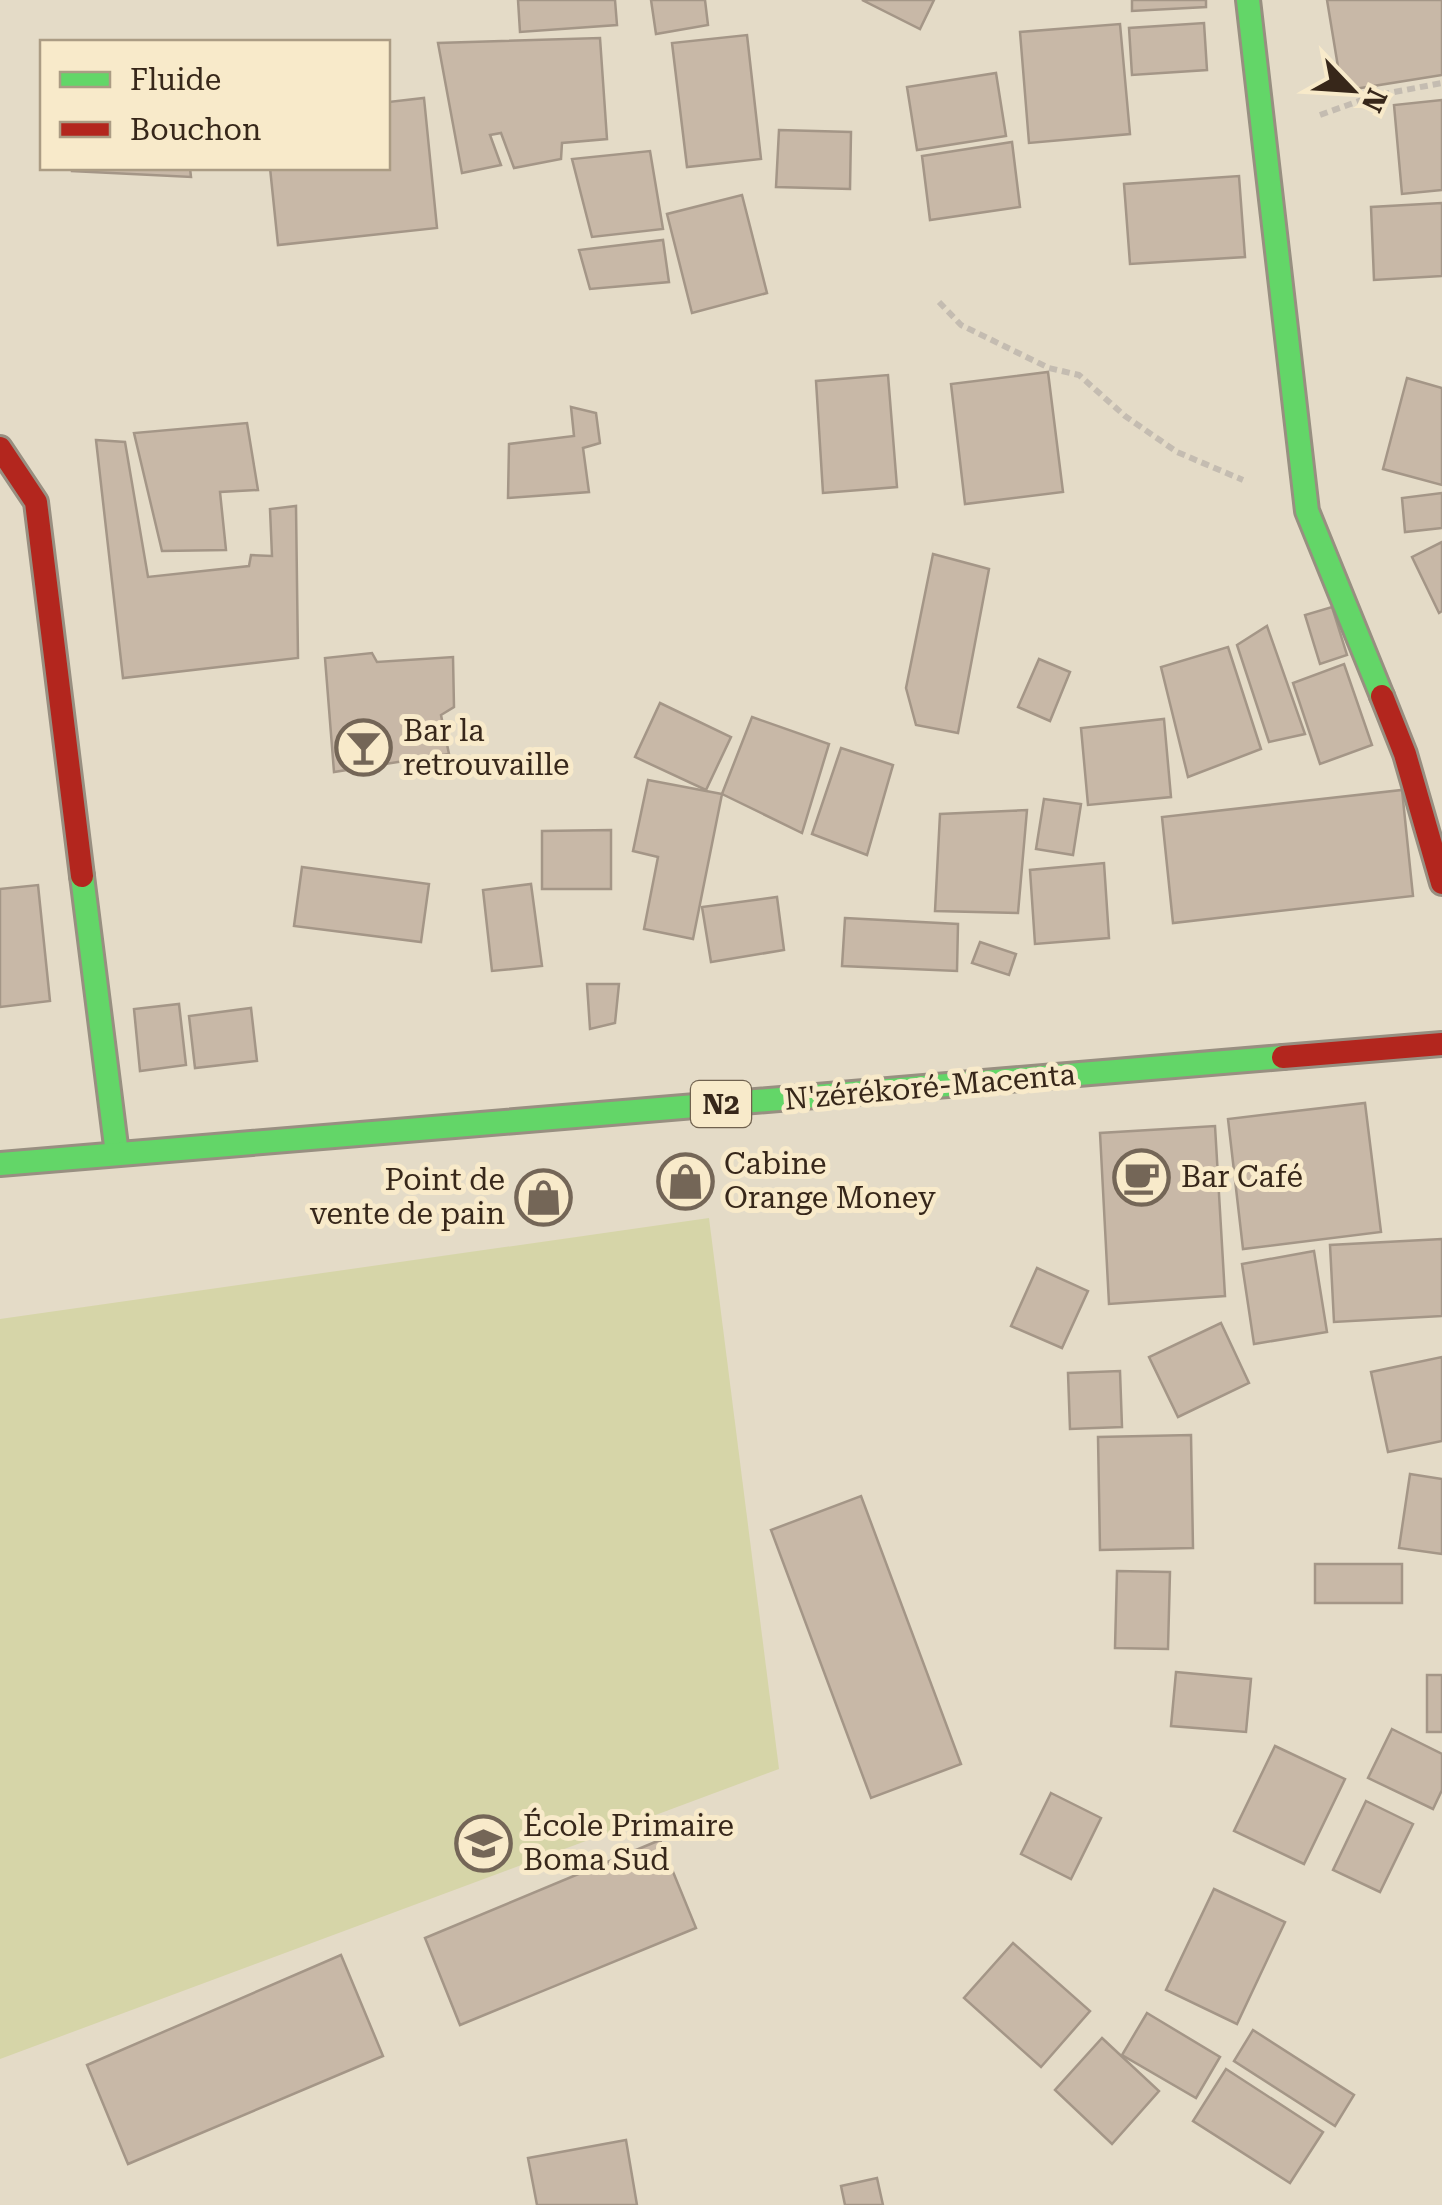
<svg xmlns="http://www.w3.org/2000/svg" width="1442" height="2205" font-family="'Roboto Serif',serif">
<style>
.garden{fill:#d6d5a8}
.building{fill:#c8b8a7;stroke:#a49687;stroke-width:2.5}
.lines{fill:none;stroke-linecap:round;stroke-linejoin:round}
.fast-casing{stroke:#988f81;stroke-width:28}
.jam-casing{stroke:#988f81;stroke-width:28}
.path{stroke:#c4bcb1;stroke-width:6;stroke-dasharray:8 5;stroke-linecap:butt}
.fast{stroke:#63d668;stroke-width:22}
.jam{stroke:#b3261e;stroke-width:22}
.labels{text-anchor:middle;stroke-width:10;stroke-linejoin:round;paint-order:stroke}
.shield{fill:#f8eaca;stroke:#71624f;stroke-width:2.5}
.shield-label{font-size:28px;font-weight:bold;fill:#37271a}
.poi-label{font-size:30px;fill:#37271a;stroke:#f8eaca;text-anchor:start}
.street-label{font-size:30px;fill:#37271a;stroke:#f8eaca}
</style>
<rect width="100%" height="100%" fill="#e4dbc7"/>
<path class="garden" d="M709,1218L779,1769L0,2059V1319Z"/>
<g class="building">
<path d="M518,0H615L617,25L520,32Z"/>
<path d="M651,0H705L708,25L656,34Z"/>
<path d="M862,0H934L920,29Z"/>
<path d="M1132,0H1206V7L1132,11Z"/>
<path d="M1327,0H1442V75L1342,91Z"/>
<path d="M1204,23L1207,70L1132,75L1129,28Z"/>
<path d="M1120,24L1130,134L1029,143L1020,32Z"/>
<path d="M747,35L761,159L687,167L672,43Z"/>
<path d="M600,38L607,139L562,143L561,159L514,168L501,133L490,135L501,165L462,173L438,43Z"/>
<path d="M996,73L1006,136L917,150L907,87Z"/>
<path d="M424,98L437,228L278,245L270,168H388V102Z"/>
<path d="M1442,100V190L1402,194L1394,105Z"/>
<path d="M779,130L851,132L850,189L776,187Z"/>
<path d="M1012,142L1020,207L930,220L922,156Z"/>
<path d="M650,151L663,229L592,237L572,159Z"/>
<path d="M72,168H190L191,177L72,171Z"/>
<path d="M1239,176L1245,257L1130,264L1124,184Z"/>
<path d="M742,195L767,293L692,313L667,214Z"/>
<path d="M1442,203V276L1374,280L1371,207Z"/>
<path d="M663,240L669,282L590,289L579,250Z"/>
<path d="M1048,372L1063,492L965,504L951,384Z"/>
<path d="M888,375L897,487L823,493L816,381Z"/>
<path d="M1407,378L1442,388V485L1383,469Z"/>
<path d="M571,407L596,413L600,443L583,448L589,492L508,498L509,444L574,436Z"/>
<path d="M247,423L258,490L220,492L226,550L162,551L134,433Z"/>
<path d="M96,440L125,442L148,577L249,566L251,555L272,556L270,509L296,506L298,658L123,678Z"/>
<path d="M1442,493V528L1405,532L1402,498Z"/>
<path d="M1442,542V611L1439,613L1412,557Z"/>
<path d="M933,554L989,569L958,733L916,725L906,688Z"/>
<path d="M1332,607L1347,655L1320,664L1305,615Z"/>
<path d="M1267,626L1305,734L1269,742L1237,645Z"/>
<path d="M1228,647L1261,749L1188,777L1161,667Z"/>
<path d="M372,653L377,662L453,657L454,707L441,715L449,754L334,772L325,658Z"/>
<path d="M1039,659L1070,672L1050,721L1018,707Z"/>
<path d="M1344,664L1372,745L1320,764L1293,683Z"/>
<path d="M660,703L731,737L706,790L635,757Z"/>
<path d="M752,717L829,744L802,833L722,794Z"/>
<path d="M1164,719L1171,797L1088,805L1081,728Z"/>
<path d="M841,748L893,765L867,855L812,834Z"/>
<path d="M648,780L722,794L693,939L644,929L658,857L633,851Z"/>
<path d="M1402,790L1413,896L1173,923L1162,817Z"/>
<path d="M1044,799L1081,804L1073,855L1036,849Z"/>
<path d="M1027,810L1018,913L935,911L940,814Z"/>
<path d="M611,830V889H542V831Z"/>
<path d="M1104,863L1109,938L1035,944L1030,870Z"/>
<path d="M302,867L429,884L421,942L294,926Z"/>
<path d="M531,884L542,966L492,971L483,890Z"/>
<path d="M38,885L50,1001L0,1007V889Z"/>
<path d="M777,897L784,950L711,962L702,907Z"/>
<path d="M845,918L958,924L957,971L842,966Z"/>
<path d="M980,942L1016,954L1009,975L972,963Z"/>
<path d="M587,984H619L615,1023L590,1029Z"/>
<path d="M179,1004L186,1065L140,1071L134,1009Z"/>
<path d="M251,1008L257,1061L195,1068L189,1016Z"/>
<path d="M1365,1103L1381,1232L1243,1249L1228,1119Z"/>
<path d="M1215,1126L1225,1296L1109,1304L1100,1133Z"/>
<path d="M1442,1239V1316L1334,1322L1330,1245Z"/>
<path d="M1314,1251L1327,1332L1254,1344L1242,1264Z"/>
<path d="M1037,1268L1088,1291L1062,1348L1011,1326Z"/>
<path d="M1221,1323L1249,1383L1178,1417L1149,1357Z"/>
<path d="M1442,1357V1441L1388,1452L1371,1372Z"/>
<path d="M1120,1371L1122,1427L1070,1429L1068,1373Z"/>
<path d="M1191,1435L1193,1548L1100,1550L1098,1437Z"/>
<path d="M1410,1474L1442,1479V1554L1399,1548Z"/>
<path d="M861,1496L961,1764L871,1798L771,1530Z"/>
<rect x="1315" y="1564" width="87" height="39"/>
<path d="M1117,1571L1170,1572L1168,1649L1115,1648Z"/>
<path d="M1176,1672L1251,1679L1246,1732L1171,1726Z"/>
<rect x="1427" y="1675" width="15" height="57"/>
<path d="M1392,1729L1442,1754V1790L1433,1809L1368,1778Z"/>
<path d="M1275,1746L1345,1779L1304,1864L1234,1831Z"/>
<path d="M1051,1793L1101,1818L1071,1879L1021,1854Z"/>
<path d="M1366,1801L1413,1824L1380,1892L1333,1870Z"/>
<path d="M660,1840L696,1928L460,2025L425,1938Z"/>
<path d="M1214,1889L1285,1922L1237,2024L1166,1990Z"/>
<path d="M1013,1943L1090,2011L1041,2067L964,1998Z"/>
<path d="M341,1955L383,2056L128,2164L87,2065Z"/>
<path d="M1147,2013L1220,2057L1196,2098L1122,2055Z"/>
<path d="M1253,2030L1354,2095L1335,2126L1234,2061Z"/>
<path d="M1102,2038L1159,2091L1112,2144L1055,2090Z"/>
<path d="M1226,2069L1323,2132L1290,2183L1193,2121Z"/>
<path d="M626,2140L637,2205H537L528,2158Z"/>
<path d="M877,2178L883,2205H845L841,2186Z"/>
</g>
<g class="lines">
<defs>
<g id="fast">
<path d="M1248,0L1307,511L1382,696"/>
<path d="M82,876L117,1154"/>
<path d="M0,1164L1283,1057"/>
</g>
<g id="jam">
<path d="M0,448L36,502L82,876"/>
<path d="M1382,696L1405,754L1442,883"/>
<path d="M1283,1057L1442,1044"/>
</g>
</defs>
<use href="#fast" class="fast-casing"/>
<use href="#jam" class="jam-casing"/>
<g class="path">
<path d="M1320,115L1373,96L1442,83"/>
<path d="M939,302L961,325L1049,368L1079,375L1125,416L1177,452L1243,480"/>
</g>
<use href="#fast" class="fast"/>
<use href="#jam" class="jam"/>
</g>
<defs>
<symbol id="bar-ring" viewBox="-11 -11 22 22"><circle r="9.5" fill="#f8eaca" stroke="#746657" stroke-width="1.5"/><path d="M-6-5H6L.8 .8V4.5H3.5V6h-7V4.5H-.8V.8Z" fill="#746657"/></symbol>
<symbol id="cafe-ring" viewBox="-11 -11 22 22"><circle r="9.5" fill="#f8eaca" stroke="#746657" stroke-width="1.5"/><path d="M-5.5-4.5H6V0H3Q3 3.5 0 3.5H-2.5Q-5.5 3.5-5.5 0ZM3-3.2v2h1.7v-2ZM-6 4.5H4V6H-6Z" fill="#746657"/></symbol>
<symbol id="shop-ring" viewBox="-11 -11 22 22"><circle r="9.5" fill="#f8eaca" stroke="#746657" stroke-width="1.5"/><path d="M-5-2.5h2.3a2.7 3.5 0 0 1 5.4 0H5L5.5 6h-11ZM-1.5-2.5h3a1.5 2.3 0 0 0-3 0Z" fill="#746657"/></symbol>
<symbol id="school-ring" viewBox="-11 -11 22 22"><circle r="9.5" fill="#f8eaca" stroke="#746657" stroke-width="1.5"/><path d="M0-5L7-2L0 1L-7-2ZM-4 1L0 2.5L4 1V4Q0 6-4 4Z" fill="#746657"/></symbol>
</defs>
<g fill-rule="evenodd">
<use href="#bar-ring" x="332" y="716" width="63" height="63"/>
<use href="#cafe-ring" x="1110" y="1146" width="63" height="63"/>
<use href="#shop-ring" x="654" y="1150" width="63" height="63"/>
<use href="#shop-ring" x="512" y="1166" width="63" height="63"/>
<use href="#school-ring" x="452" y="1812" width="63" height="63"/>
</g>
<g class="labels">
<rect class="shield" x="691" y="1081" width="60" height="46" rx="8"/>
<g class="shield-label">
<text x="721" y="1114">N2</text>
</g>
<g class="poi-label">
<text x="403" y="741">Bar la<tspan x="403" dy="34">retrouvaille</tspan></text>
<text x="724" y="1174">Cabine<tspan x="724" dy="34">Orange Money</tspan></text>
<text x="1181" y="1187">Bar Café</text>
<text x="505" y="1190" text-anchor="end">Point de<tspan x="505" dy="34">vente de pain</tspan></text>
<text x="523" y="1836">École Primaire<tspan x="523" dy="34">Boma Sud</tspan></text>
</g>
<g class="street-label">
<text transform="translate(930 1087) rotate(-5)" y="10">N'zérékoré-Macenta</text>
</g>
</g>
<rect x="40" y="40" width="350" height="130" fill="#f8eaca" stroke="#ab9c84" stroke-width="2.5"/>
<rect x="60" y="72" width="50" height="15" fill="#63d668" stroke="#ab9c84" stroke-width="2.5"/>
<text x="130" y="90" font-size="30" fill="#37271a">Fluide</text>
<rect x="60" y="122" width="50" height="15" fill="#b3261e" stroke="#ab9c84" stroke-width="2.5"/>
<text x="130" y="140" font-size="30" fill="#37271a">Bouchon</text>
<g transform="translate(1352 90) rotate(115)" stroke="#f8eaca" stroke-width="8" paint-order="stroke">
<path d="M0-8L18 38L0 25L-18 38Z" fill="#37271a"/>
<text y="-15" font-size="28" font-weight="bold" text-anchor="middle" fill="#37271a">N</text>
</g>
</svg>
